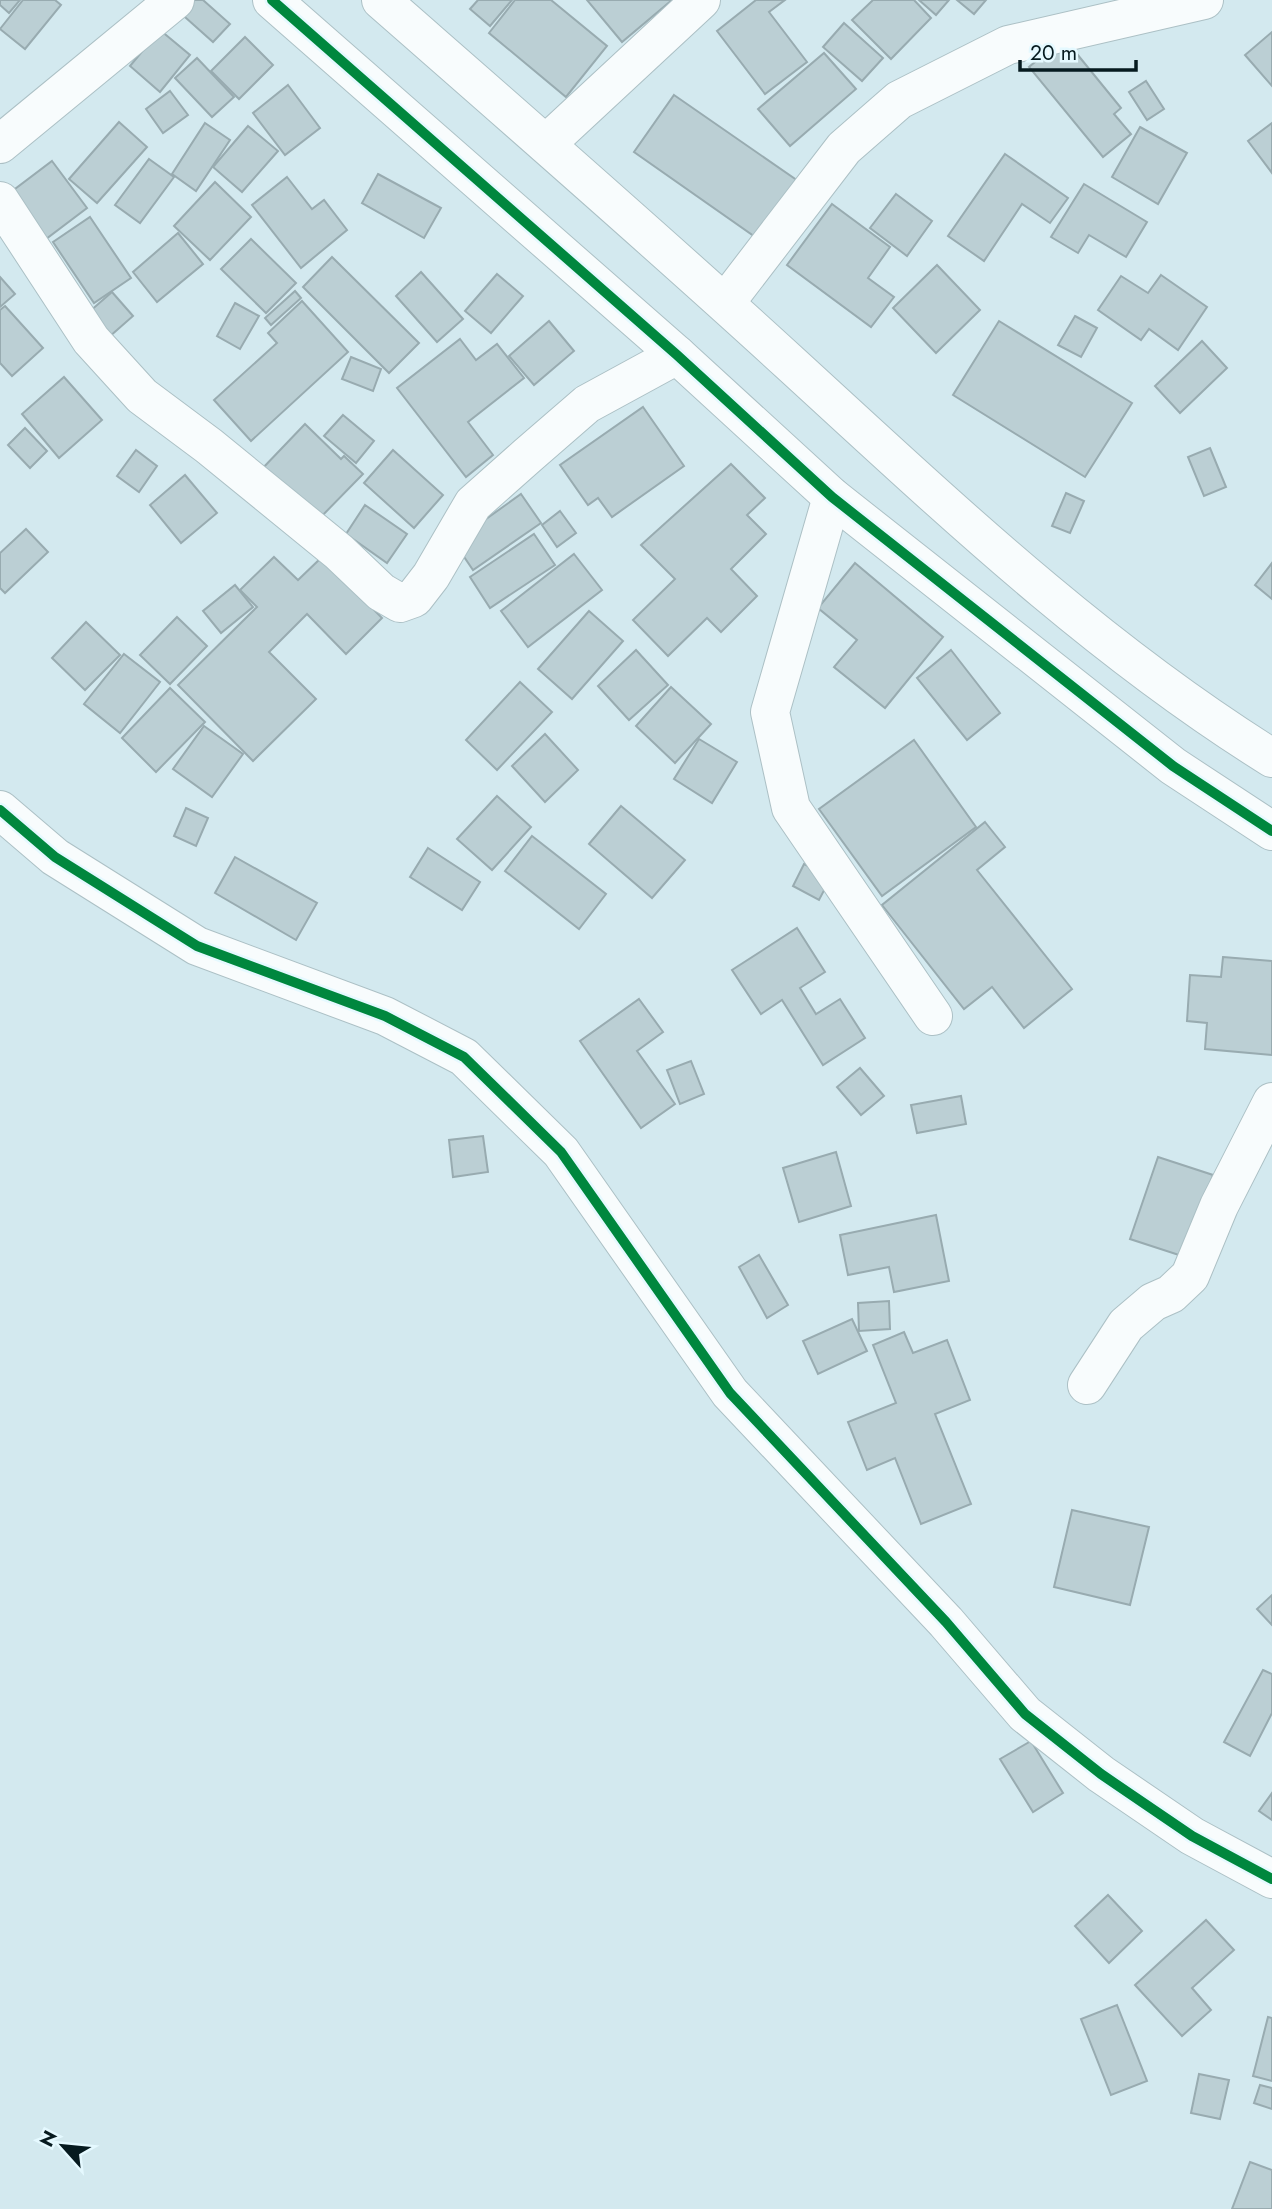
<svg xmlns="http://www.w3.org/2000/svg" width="1272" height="2209" font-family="Jost,sans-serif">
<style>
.building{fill:#bbcfd4;stroke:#98abb0;stroke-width:2}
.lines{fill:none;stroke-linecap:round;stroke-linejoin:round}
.street-casing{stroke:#acc0c5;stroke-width:40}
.secondary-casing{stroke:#acc0c5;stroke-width:40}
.street{stroke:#f8fcfd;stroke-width:38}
.secondary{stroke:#f8fcfd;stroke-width:38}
.cycleway-casing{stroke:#e5f9ff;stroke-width:15}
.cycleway{stroke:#00873e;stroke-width:10}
</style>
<rect width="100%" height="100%" fill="#d3e9ef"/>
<g class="building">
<path d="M0,0H20L9,13L0,5Z"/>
<path d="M23,0H55L61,5L25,49L0,29Z"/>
<path d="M186,0H203L230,24L213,42L177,10Z"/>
<path d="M478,0H512L490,26L470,9Z"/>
<path d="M515,0H551L607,46L566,97L489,33Z"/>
<path d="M587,0H672L622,42Z"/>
<path d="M756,0H785L769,12L807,62L765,94L717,31Z"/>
<path d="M873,0H914L931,18L891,59L852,20Z"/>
<path d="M919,0H949L936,15Z"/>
<path d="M957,0H986L974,14Z"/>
<path d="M844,23L883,58L862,81L823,47Z"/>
<path d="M160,30L190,55L160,92L130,66Z"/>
<path d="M1272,32V86L1245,55Z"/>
<path d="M245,37L273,65L239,99L211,71Z"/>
<path d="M1064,38L1121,108L1114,114L1131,134L1103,157L1029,67Z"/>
<path d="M824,53L856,89L790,146L758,109Z"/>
<path d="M197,58L234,97L212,117L175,78Z"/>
<path d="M1146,81L1164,109L1147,120L1129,92Z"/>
<path d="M288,85L320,128L285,155L253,113Z"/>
<path d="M170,91L188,115L163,133L146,109Z"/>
<path d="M674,95L801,183L761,241L634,152Z"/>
<path d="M119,122L147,147L97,203L69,179Z"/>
<path d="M205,123L230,140L196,191L172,174Z"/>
<path d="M1272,123V173L1248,141Z"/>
<path d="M248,126L278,151L242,192L213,167Z"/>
<path d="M1140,127L1187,153L1158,204L1112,177Z"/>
<path d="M1005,154L1068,198L1050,223L1022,204L984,261L948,236Z"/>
<path d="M149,159L174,177L140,223L115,205Z"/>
<path d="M52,161L87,208L46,239L11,192Z"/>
<path d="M378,174L441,208L424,238L362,203Z"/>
<path d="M287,177L312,209L324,200L347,230L301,268L252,205Z"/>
<path d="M215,182L251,217L210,260L174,226Z"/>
<path d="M1084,184L1147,222L1126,257L1089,235L1078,253L1051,237Z"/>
<path d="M896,194L932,221L907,256L870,228Z"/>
<path d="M832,204L890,247L868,278L894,297L871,327L787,265Z"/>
<path d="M90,217L131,278L94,303L53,242Z"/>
<path d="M178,233L203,264L157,302L133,272Z"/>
<path d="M251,239L296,283L266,313L221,269Z"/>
<path d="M332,257L419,343L389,373L303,287Z"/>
<path d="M937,265L980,310L936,353L893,308Z"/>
<path d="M421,272L463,319L437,342L396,296Z"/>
<path d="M497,274L523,296L491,333L465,311Z"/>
<path d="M1161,275L1207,307L1178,350L1149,329L1141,340L1098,310L1121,276L1148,293Z"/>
<path d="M0,277L15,294L0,307Z"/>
<path d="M295,291L301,298L271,325L265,318Z"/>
<path d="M112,292L133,316L109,337L89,312Z"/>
<path d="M302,301L348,352L251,441L214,400L277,343L268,333Z"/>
<path d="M235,303L259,316L240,349L217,336Z"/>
<path d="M5,306L43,348L12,376L0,363V310Z"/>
<path d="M1075,316L1097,328L1081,357L1058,345Z"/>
<path d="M549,321L574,351L534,385L509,356Z"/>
<path d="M999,321L1132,403L1085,477L953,395Z"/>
<path d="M460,339L476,360L497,344L524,378L468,422L493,455L466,477L397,388Z"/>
<path d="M1202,341L1227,368L1180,413L1155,386Z"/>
<path d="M351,357L381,369L373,391L342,379Z"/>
<path d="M64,377L102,420L59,458L22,414Z"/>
<path d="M643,407L684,466L612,517L598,498L588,505L560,465Z"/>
<path d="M343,415L374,441L356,463L324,436Z"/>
<path d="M305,424L341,459L344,456L363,474L315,523L260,471Z"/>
<path d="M25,428L47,451L30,468L8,445Z"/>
<path d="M1210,448L1226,487L1204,496L1188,457Z"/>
<path d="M136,450L157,466L139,492L117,476Z"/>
<path d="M393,450L443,495L414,528L364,483Z"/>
<path d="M731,464L765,498L747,515L766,534L731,569L757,596L721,632L707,618L668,656L633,620L675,579L641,545Z"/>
<path d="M185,475L217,513L181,543L150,505Z"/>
<path d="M1066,493L1084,501L1070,533L1052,526Z"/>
<path d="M521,494L541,523L473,570L454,542Z"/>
<path d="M365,505L407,534L387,563L346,534Z"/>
<path d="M560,511L576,533L557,547L542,525Z"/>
<path d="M26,529L48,552L5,593L0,588V553Z"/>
<path d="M534,534L555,565L490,608L470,577Z"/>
<path d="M574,554L602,590L528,647L501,611Z"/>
<path d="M274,557L298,580L322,557L382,618L346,654L307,614L269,652L316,699L253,761L178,685L257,607L240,590Z"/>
<path d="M855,563L943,637L885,708L834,667L857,640L818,608Z"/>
<path d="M1272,563V599L1255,585Z"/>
<path d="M235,585L253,607L221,633L203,611Z"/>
<path d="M589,611L623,641L572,699L538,669Z"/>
<path d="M177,617L207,646L170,684L140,655Z"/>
<path d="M86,622L120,655L85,690L52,658Z"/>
<path d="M636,650L668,685L629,720L598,686Z"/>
<path d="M951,650L1000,713L967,740L917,678Z"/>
<path d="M124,654L160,682L120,733L84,704Z"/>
<path d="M520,682L552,712L497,770L466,740Z"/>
<path d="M671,687L711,724L675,763L636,726Z"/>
<path d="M170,688L205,722L156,772L122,738Z"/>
<path d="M204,726L243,754L212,797L173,769Z"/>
<path d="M545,734L578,770L545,802L512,766Z"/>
<path d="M699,739L737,762L712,803L674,779Z"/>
<path d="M914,740L976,827L882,896L819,809Z"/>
<path d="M497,796L531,827L492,870L457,839Z"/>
<path d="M621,806L685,860L652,898L589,844Z"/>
<path d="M186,808L208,818L196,846L174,836Z"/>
<path d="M985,822L1005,847L977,870L1072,989L1024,1028L992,987L964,1009L882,905Z"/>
<path d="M532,836L606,894L579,929L505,871Z"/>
<path d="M428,848L480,882L462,910L410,877Z"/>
<path d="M235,857L317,903L296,940L215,893Z"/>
<path d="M804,864L831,877L819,900L793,886Z"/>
<path d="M797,928L825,972L800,988L816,1014L840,999L865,1038L823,1065L782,1000L761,1014L732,970Z"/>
<path d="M1223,957L1272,961V1055L1205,1049L1207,1023L1187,1021L1190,975L1221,977Z"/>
<path d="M639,999L663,1032L637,1051L675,1104L641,1128L580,1041Z"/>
<path d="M691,1061L704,1094L680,1104L667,1070Z"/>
<path d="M860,1068L884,1096L861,1115L837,1087Z"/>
<path d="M961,1096L966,1124L917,1133L911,1105Z"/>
<path d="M483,1136L488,1172L453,1177L449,1140Z"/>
<path d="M836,1152L851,1206L799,1222L783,1168Z"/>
<path d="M1158,1157L1213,1175L1185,1257L1130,1239Z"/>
<path d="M936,1215L949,1281L894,1292L889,1267L848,1275L840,1235Z"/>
<path d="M759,1255L788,1305L767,1318L739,1267Z"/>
<path d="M889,1301L890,1329L859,1331L858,1303Z"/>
<path d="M852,1319L867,1351L818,1374L803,1341Z"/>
<path d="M904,1332L913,1353L947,1340L970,1400L935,1414L971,1504L921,1524L895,1458L867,1470L848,1422L896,1403L873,1345Z"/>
<path d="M1072,1510L1149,1527L1130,1605L1054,1587Z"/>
<path d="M1272,1595V1625L1257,1609Z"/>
<path d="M1263,1670L1272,1674V1713L1250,1756L1224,1742Z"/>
<path d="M1031,1741L1063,1793L1033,1812L1000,1759Z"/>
<path d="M1272,1793V1820L1259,1811Z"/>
<path d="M1108,1895L1142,1931L1109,1963L1075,1926Z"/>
<path d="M1206,1920L1234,1950L1192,1988L1211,2010L1182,2036L1135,1985Z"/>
<path d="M1117,2005L1147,2081L1111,2095L1081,2019Z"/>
<path d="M1268,2017L1272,2018V2081L1253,2076Z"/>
<path d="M1199,2074L1229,2080L1220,2119L1191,2113Z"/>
<path d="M1260,2085L1272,2088V2109L1254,2103Z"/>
<path d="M1250,2162L1272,2170V2209H1232Z"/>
</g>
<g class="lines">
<defs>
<g id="street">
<path d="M0,144L175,0"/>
<path d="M546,144L701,0"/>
<path d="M0,201L91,340L142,396L209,446L339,552L381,592L400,603L414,598L431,576L473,504L527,456L587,404L677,355"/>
<path d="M725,303L844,148L899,100L1008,45L1204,0"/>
<path d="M832,497L770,712L791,808L933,1016"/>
<path d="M0,810L55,857L197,946L385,1016L464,1057L561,1152L730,1393L946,1622L1025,1714L1101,1774L1192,1836L1272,1879"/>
<path d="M1087,1385L1126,1325L1153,1302L1171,1294L1190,1276L1219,1206L1272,1102"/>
</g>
<g id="secondary">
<path d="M272,0L677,355L832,497L1173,766L1272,831"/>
<path d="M381,0C518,120 656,240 790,363C943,503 1095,648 1272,758"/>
</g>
</defs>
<use href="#street" class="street-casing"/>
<use href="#secondary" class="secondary-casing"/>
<use href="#street" class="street"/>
<use href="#secondary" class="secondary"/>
<defs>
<g id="cycleway">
<path d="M272,0L677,355L832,497L1173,766L1272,831"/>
<path d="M0,810L55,857L197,946L385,1016L464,1057L561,1152L730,1393L946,1622L1025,1714L1101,1774L1192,1836L1272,1879"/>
</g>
</defs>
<use href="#cycleway" class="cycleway-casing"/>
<use href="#cycleway" class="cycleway"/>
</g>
<g transform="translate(63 2146) rotate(297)" stroke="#e5f9ff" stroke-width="5" paint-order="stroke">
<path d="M0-5L12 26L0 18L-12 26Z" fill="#061a1f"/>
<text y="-10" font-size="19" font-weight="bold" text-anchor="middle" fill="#061a1f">N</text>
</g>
<path d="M1020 60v10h116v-10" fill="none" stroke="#061a1f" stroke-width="3.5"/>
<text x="1030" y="60" font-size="21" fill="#061a1f" stroke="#e5f9ff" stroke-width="5" paint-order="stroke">20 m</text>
</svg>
